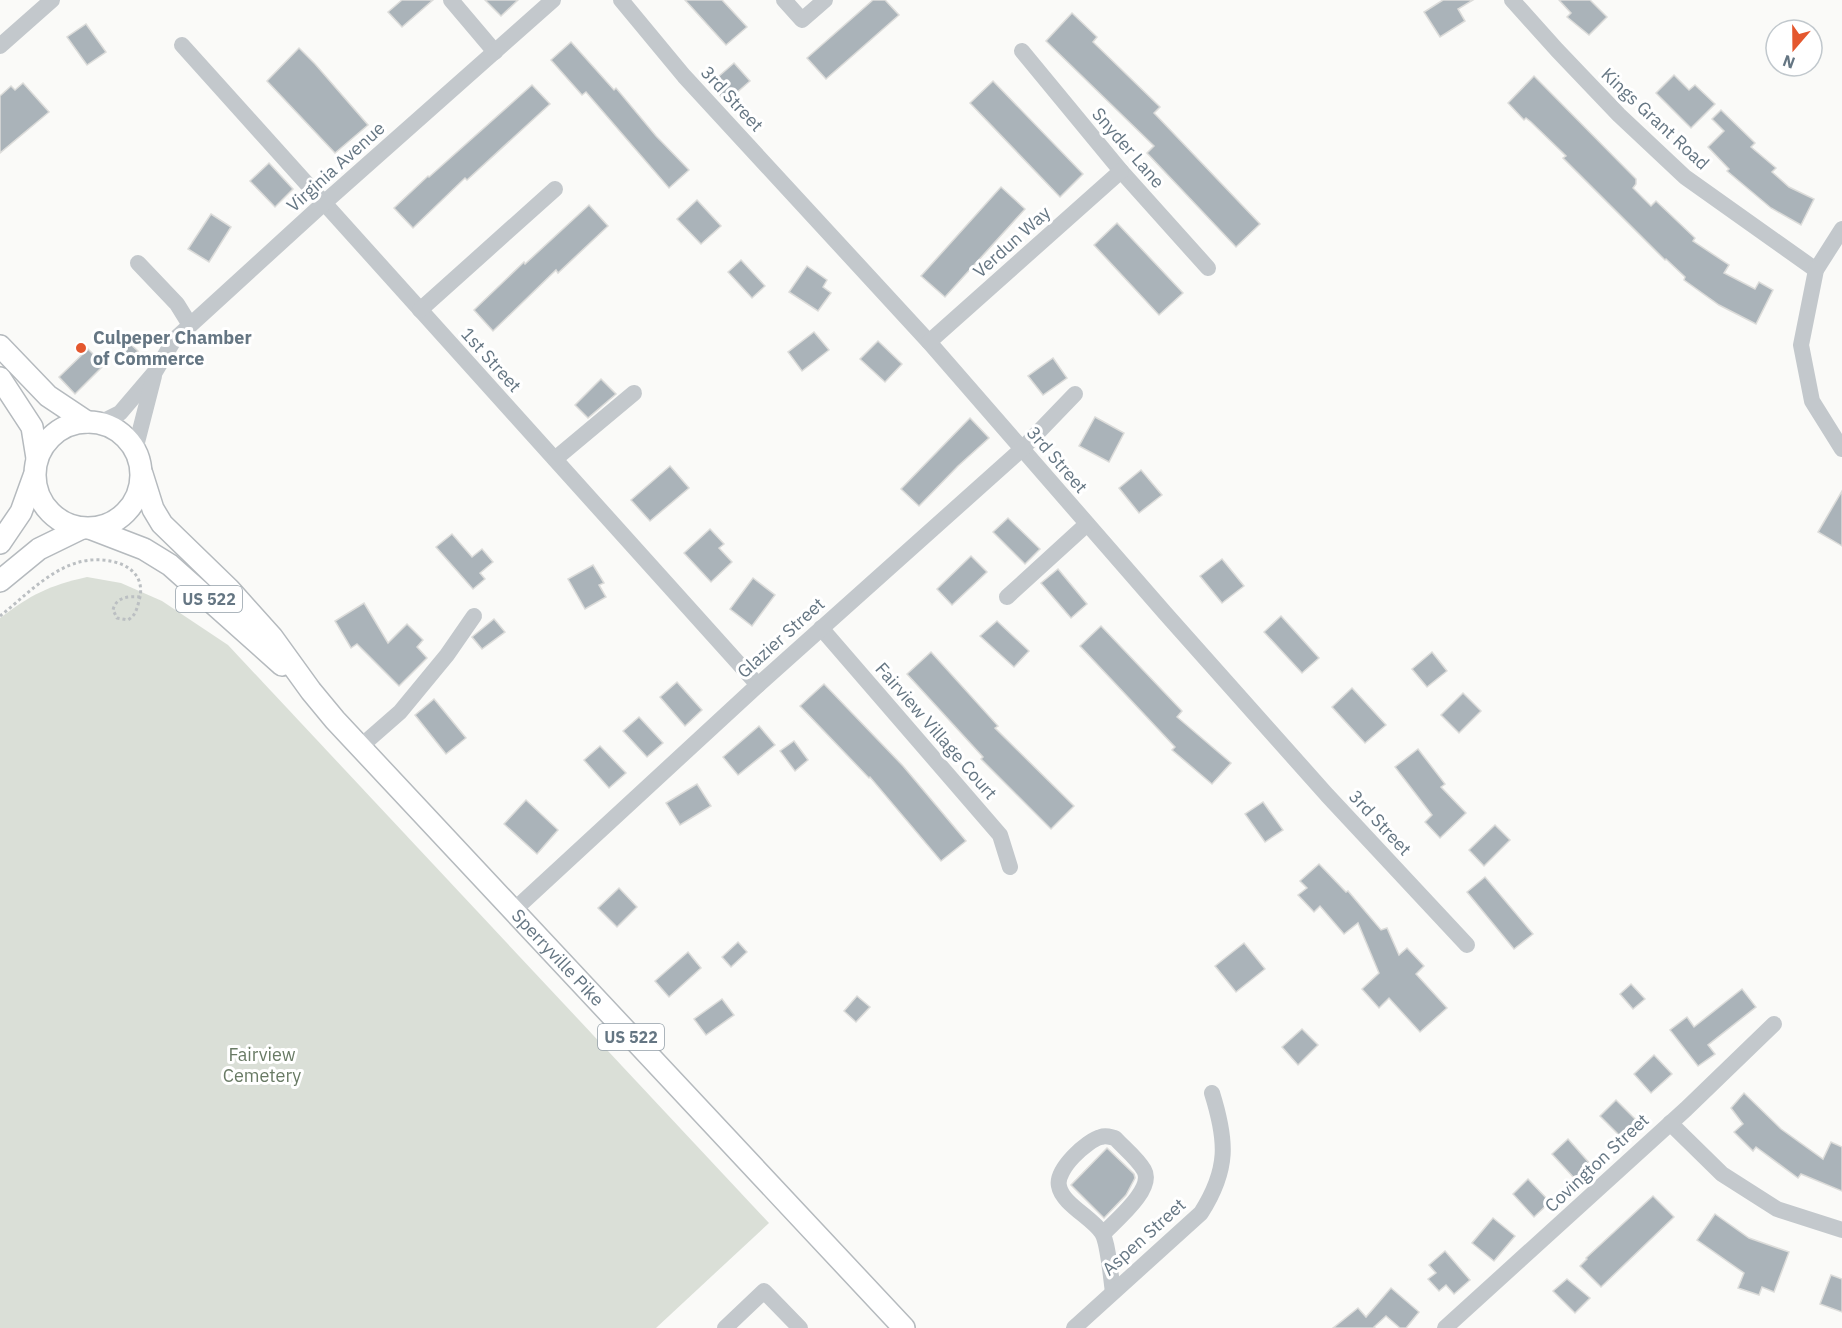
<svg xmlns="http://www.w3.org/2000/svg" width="1842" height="1328" font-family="'IBM Plex Sans',sans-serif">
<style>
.green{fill:#dadfd7}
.building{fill:#aab3b9;stroke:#dcdcda;stroke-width:1.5}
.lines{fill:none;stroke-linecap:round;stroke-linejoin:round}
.major-casing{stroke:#b5babe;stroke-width:24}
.path{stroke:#bbbfc2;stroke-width:3;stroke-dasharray:3 3;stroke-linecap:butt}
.minor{stroke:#c3c8cc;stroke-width:16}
.major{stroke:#fff;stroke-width:21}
.poi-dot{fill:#e4572e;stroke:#fff;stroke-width:2}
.labels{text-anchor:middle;stroke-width:6;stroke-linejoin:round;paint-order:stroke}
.shield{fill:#fff;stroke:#939fa8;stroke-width:1.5}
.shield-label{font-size:16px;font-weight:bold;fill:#657683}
.street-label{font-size:18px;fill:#657683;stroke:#fff}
.poi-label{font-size:18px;font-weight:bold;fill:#657683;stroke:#fff;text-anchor:start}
.park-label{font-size:18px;fill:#687a64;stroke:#fff}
</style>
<rect width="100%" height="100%" fill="#fafaf8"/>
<path class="green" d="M87,577L121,583L162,601L228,645L769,1223L656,1328H0V618C32,594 48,586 87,577Z"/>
<g class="building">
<path d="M402,0H433L402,27L388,12Z"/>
<path d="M485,0H518L501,16Z"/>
<path d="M685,0H722L747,27L726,45Z"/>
<path d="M873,0H885L899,15L826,79L807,58Z"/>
<path d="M1443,0H1473L1458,9L1465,21L1440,37L1424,12Z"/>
<path d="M1559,0H1590L1607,17L1589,35L1567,17L1571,13Z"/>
<path d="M1072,13L1097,37L1093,42L1160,107L1154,113L1260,224L1236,247L1147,153L1154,146L1046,41Z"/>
<path d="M86,24L106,52L87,65L67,37Z"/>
<path d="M571,42L614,90L616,88L656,136L689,170L669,188L586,92L582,95L551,60Z"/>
<path d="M299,48L315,64L368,125L335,153L267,81Z"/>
<path d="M734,63L750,81L726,102L710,84Z"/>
<path d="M1674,75L1689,90L1695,85L1715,104L1691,128L1656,93Z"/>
<path d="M1534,76L1636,179V184L1633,188L1651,206L1656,201L1695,238L1693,241L1729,265L1724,273L1755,289L1759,282L1773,290L1756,324L1719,305L1684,280L1685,277L1666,259L1665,260L1563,158L1566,156L1531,122L1526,118L1524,120L1508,103Z"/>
<path d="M993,81L1083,174L1060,197L970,103Z"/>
<path d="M23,83L49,112L0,153V96L11,86L15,90Z"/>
<path d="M532,85L550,104L467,180L465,178L413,228L394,208L428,176L429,177Z"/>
<path d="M1721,110L1755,143L1751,147L1776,168L1772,172L1789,187L1814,199L1801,225L1771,208L1727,171L1729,169L1708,147L1724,131L1712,119Z"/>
<path d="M269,163L293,189L275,207L250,181Z"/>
<path d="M1001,187L1025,209L945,297L921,276Z"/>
<path d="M697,200L721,226L701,244L677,219Z"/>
<path d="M589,205L608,226L558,273L556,270L493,331L474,310L524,262L525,264Z"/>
<path d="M211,214L231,227L209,262L188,249Z"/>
<path d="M1117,223L1183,293L1159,315L1094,245Z"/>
<path d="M741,260L765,286L752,298L728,272Z"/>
<path d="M807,266L827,280L823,287L831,293L818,311L789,292Z"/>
<path d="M814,332L829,350L802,371L788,352Z"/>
<path d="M127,341L138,351L129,362L117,352Z"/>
<path d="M878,341L902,364L885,382L860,359Z"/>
<path d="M88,349L104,365L75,394L59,377Z"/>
<path d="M1053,358L1067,378L1043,395L1028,376Z"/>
<path d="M601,379L616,394L588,418L575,405Z"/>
<path d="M1095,417L1124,433L1109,462L1079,446Z"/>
<path d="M970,418L989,438L958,466L919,506L901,489Z"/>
<path d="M670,466L689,488L650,521L631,500Z"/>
<path d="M1141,470L1162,495L1139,513L1119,488Z"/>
<path d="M1842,491V546L1818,532Z"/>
<path d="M1008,518L1040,549L1025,564L993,532Z"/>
<path d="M710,529L724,544L719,548L732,562L711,582L684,553Z"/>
<path d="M452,534L472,557L482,549L493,562L480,573L485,579L473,589L436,547Z"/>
<path d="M971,556L987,572L952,605L937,589Z"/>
<path d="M1222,559L1244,586L1222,603L1200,576Z"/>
<path d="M593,565L604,583L599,585L606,597L585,609L568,579Z"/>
<path d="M1058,569L1087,604L1071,618L1041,583Z"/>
<path d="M753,578L775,595L752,626L730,609Z"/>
<path d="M364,603L388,643L407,624L423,640L417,647L427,658L399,686L357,644L351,648L335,621Z"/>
<path d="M1281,616L1319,658L1302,673L1264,632Z"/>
<path d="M494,619L505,632L482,649L472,637Z"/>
<path d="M997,621L1029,651L1014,667L980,636Z"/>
<path d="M1101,626L1182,711L1177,717L1231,763L1212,784L1172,750L1175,747L1080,646Z"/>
<path d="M931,652L998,726L995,728L1074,806L1051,829L981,759L983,757L907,674Z"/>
<path d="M1432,652L1447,671L1427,687L1412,669Z"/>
<path d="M677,682L702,710L685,726L660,697Z"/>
<path d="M824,684L903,766L966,841L941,861L870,777L869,778L800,706Z"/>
<path d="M1352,688L1386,725L1365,743L1332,707Z"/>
<path d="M1463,693L1481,711L1459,733L1441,715Z"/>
<path d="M434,699L466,738L446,754L415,715Z"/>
<path d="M639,717L663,743L647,757L623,731Z"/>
<path d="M759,726L775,745L738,775L723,757Z"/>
<path d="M794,741L808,760L795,771L780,751Z"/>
<path d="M600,746L626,773L609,788L584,760Z"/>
<path d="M1418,749L1445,784L1441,787L1466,813L1440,838L1425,822L1432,815L1395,767Z"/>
<path d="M697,784L711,806L680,825L666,803Z"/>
<path d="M526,800L558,830L537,854L504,824Z"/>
<path d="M1263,802L1283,830L1265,842L1245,814Z"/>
<path d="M1495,825L1510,840L1484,866L1469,850Z"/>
<path d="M1319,864L1346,892L1348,891L1381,930L1387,928L1399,955L1407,948L1424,966L1416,974L1447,1008L1420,1032L1389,998L1379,1008L1362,989L1379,973L1358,923L1344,934L1320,906L1314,912L1298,895L1307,888L1300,881Z"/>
<path d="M1485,877L1533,934L1514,949L1467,892Z"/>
<path d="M619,888L637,907L617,927L598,908Z"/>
<path d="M738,942L747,952L731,967L722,957Z"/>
<path d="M1244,943L1265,969L1236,992L1215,966Z"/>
<path d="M688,952L701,968L669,997L655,981Z"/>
<path d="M1631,984L1645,999L1633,1009L1620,994Z"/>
<path d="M1742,989L1756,1007L1708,1045L1715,1054L1698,1066L1670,1030L1687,1017L1694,1027Z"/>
<path d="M857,996L870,1007L856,1022L844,1011Z"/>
<path d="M722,999L734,1015L706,1035L694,1019Z"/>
<path d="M1302,1029L1318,1045L1298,1065L1282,1047Z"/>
<path d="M1654,1055L1672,1074L1651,1093L1634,1074Z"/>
<path d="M1744,1093L1781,1129L1823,1159L1831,1142L1842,1147V1191L1801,1174L1798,1178L1756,1147L1753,1151L1734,1132L1743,1124L1731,1108Z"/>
<path d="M1616,1100L1639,1123L1623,1139L1600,1116Z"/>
<path d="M1568,1139L1592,1166L1576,1180L1552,1154Z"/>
<path d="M1107,1148L1134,1174L1135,1178L1126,1195L1104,1218L1071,1185Z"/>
<path d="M1528,1179L1550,1202L1534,1217L1513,1194Z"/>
<path d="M1653,1196L1674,1217L1601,1287L1580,1266L1587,1259L1586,1258Z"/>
<path d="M1715,1214L1749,1238L1789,1252L1774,1292L1762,1287L1759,1295L1738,1288L1744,1273L1697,1240Z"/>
<path d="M1493,1218L1515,1236L1494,1261L1472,1243Z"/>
<path d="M1445,1251L1470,1280L1454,1294L1446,1285L1439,1291L1428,1279L1436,1273L1429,1265Z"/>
<path d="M1831,1275L1842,1279V1312L1820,1304Z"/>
<path d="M1567,1279L1590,1298L1575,1313L1553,1291Z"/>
<path d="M1391,1288L1419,1312L1406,1328H1400L1386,1316L1374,1327L1375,1328H1333L1358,1308L1366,1317Z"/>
</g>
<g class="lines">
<defs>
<g id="major">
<path d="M0,346L48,396L87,422"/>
<path d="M0,378L32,427L37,458"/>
<circle cx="88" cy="475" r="53"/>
<path id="s1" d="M142,474L153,509L162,524L229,589L272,637L311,691L335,720L904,1328"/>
<path d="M92,529L144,549L170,565L282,665"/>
<path d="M0,543L21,512L34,476"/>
<path d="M0,581L39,549L82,528"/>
</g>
</defs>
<use href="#major" class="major-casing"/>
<path class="path" d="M0,616C23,598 47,572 76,563C103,554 150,563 139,601C137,609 135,616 128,620L117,618L113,610C116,597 128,596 140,597"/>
<g class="minor">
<path d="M451,0L495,52"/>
<path d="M621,0L684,76L929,342L1165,613L1327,795L1467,945"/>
<path d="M784,0L802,20L825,0"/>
<path d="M1512,0L1557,50L1619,115L1685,177L1816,270"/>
<path d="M182,45L758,685"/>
<path d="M0,46L52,0"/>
<path d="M1022,51L1121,171L1208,268"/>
<path d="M1842,229L1816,270L1801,345L1812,401L1842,449"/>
<path d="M138,263L177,304L190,325"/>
<path d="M420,310L555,189"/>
<path d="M929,342L1121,171"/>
<path d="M100,423L120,413L155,372L174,340L324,203L553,0"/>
<path d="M135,450L154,376"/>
<path d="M555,459L634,393"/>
<path d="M1007,597L1087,524"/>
<path d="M821,628L1000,835L1010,867"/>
<path d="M360,747L400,712L447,655L474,616"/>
<path d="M513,911L758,685L1022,449L1075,394"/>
<path d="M1670,1123L1722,1174L1777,1209L1842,1230"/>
<path d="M1103,1234C1115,1221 1155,1189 1144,1170C1137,1158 1124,1148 1115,1138C1110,1137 1106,1135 1101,1137C1087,1140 1055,1170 1059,1186C1062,1204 1093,1218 1102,1233C1108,1242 1111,1279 1113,1292"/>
<path d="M725,1328L764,1291L800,1328"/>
<path d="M1074,1328L1201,1213C1229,1169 1227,1141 1212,1093"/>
<path d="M1445,1328L1686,1109L1774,1024"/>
</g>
<use href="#major" class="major"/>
</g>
<circle class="poi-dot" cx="81" cy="348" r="6"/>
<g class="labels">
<g class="shield">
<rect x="176" y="586" width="66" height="26" rx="4.5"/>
<rect x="598" y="1024" width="66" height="26" rx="4.5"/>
</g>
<g class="shield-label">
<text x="209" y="605">US 522</text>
<text x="631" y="1043">US 522</text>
</g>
<g class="street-label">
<text transform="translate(732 99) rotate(47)" y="6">3rd Street</text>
<text transform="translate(1655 119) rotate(43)" y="6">Kings Grant Road</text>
<text transform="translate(1128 148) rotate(49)" y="6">Snyder Lane</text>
<text transform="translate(336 167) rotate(-42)" y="6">Virginia Avenue</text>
<text transform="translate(1012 242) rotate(-42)" y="6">Verdun Way</text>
<text transform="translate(491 360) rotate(48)" y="6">1st Street</text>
<text transform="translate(1057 460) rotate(49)" y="6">3rd Street</text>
<text transform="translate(781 638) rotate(-42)" y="6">Glazier Street</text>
<text transform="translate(936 731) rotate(49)" y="6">Fairview Village Court</text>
<text transform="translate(1380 823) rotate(47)" y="6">3rd Street</text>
<text dy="6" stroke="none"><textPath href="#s1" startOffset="642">Sperryville Pike</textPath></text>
<text transform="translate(1597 1163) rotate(-43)" y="6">Covington Street</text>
<text transform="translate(1144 1237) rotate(-42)" y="6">Aspen Street</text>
</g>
<g class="poi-label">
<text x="93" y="344">Culpeper Chamber<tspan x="93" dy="21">of Commerce</tspan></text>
</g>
<g class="park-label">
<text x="262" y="1061">Fairview<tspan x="262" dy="21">Cemetery</tspan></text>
</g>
</g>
<g transform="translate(1794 48) rotate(200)"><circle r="28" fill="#ffffff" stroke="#c1c8cd" stroke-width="1.5"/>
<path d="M0-4.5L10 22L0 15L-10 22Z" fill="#e4572e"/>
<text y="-9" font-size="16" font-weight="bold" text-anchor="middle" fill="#657683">N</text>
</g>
</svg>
